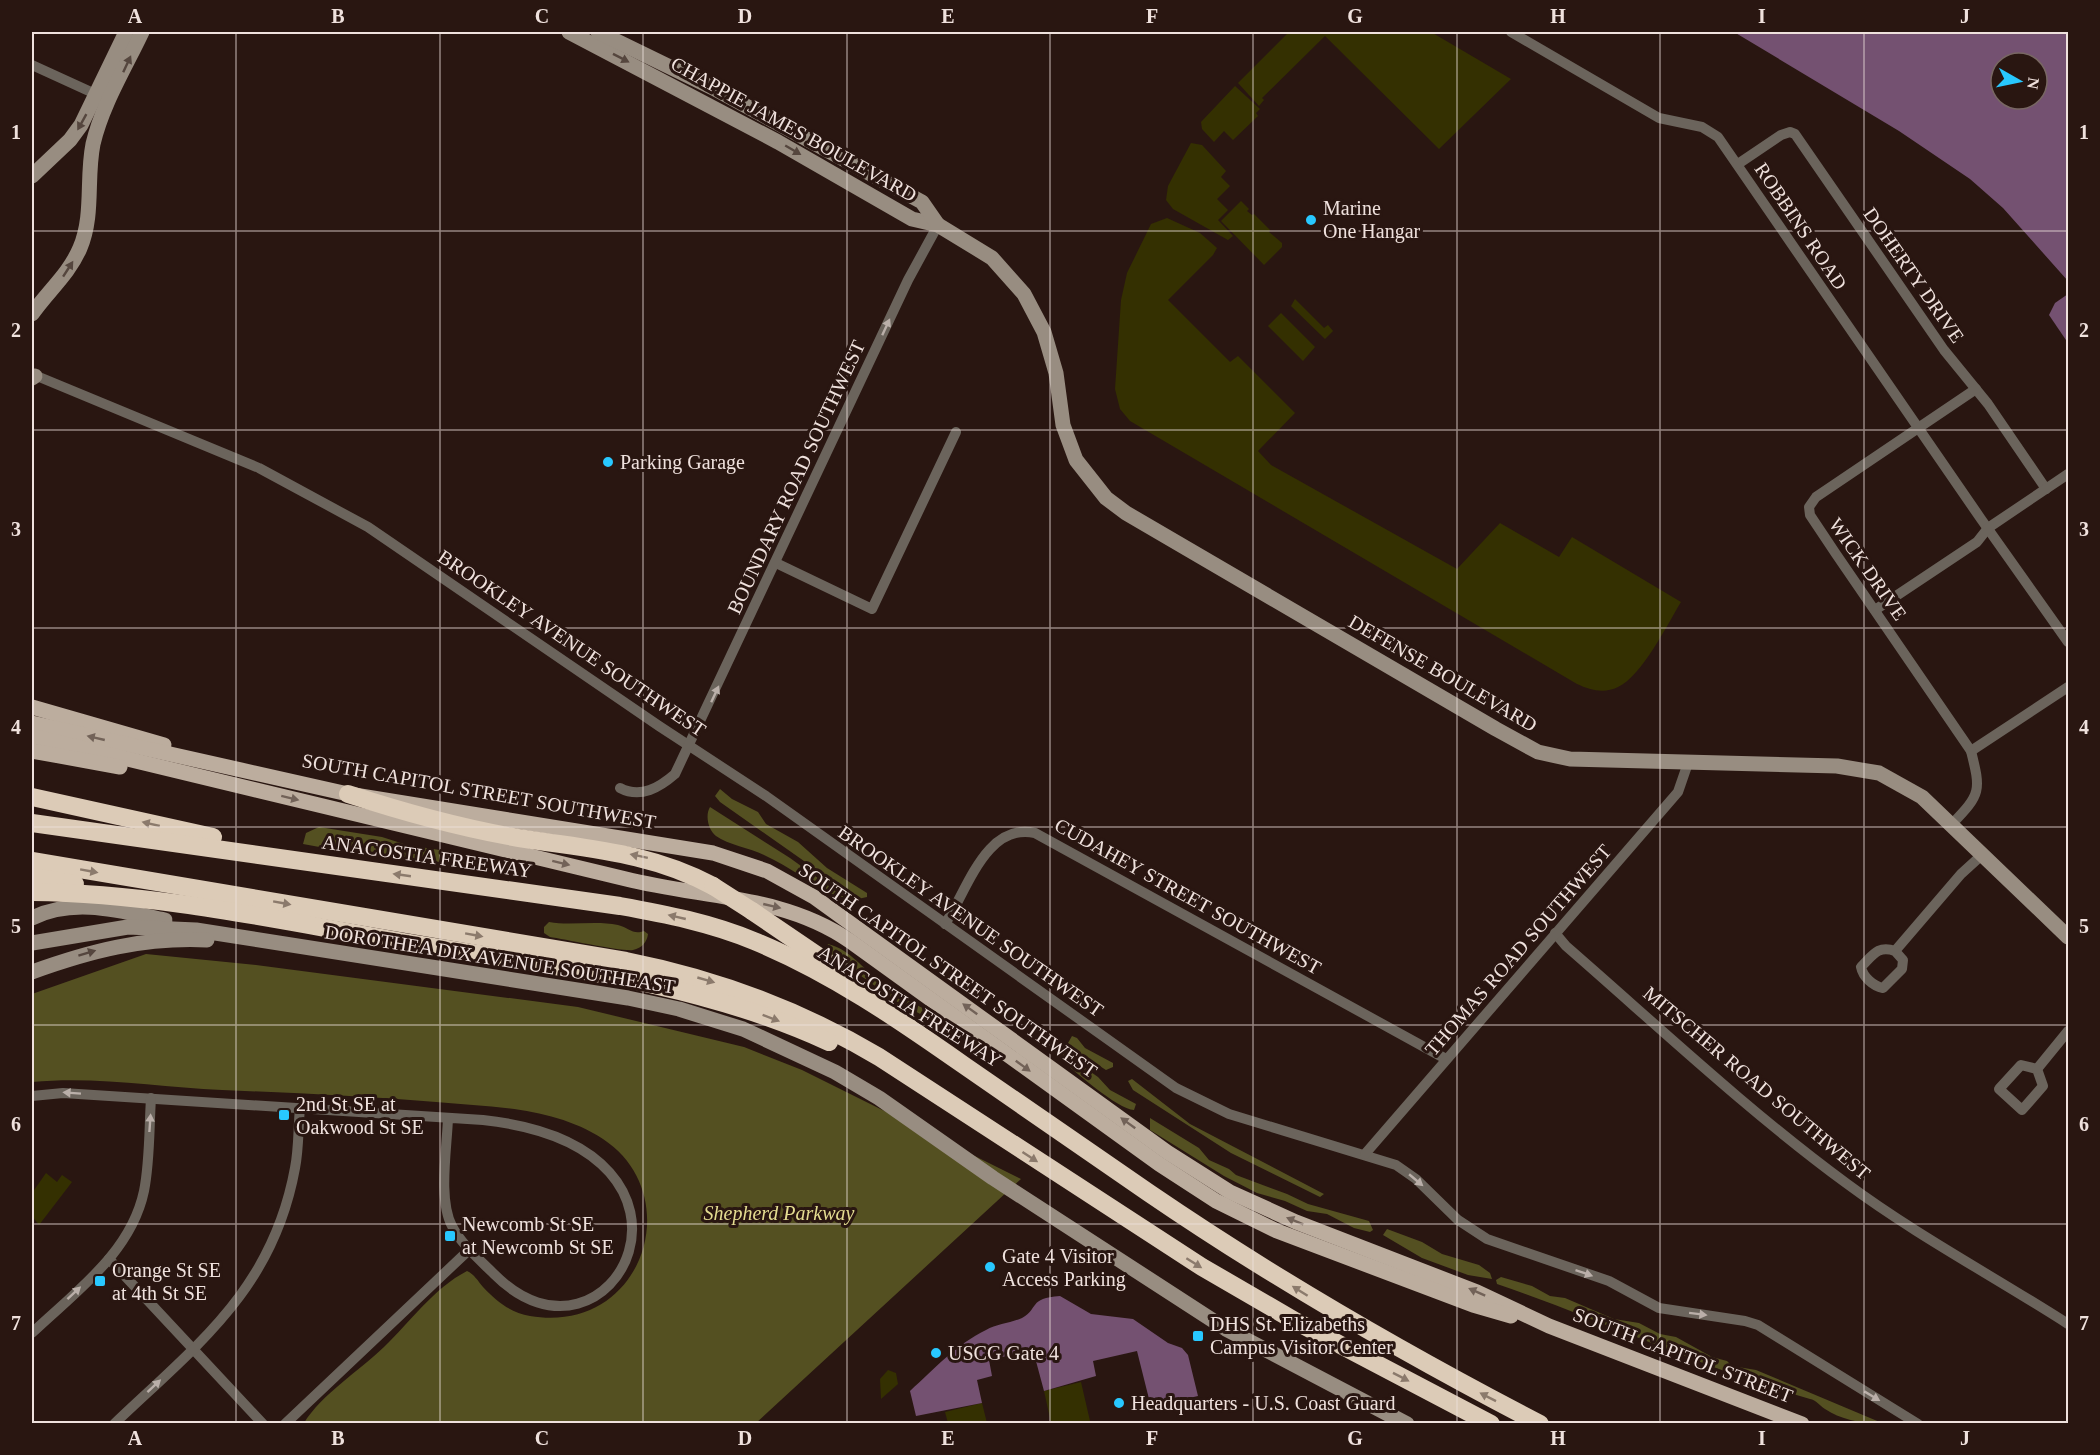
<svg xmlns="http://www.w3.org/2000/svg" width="2100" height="1455" font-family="'Times New Roman',serif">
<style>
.green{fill:#343001}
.forest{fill:#545021}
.water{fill:#745171;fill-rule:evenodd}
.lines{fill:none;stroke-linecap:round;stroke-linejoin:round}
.street{stroke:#6b645c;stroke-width:10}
.secondary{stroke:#988d81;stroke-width:15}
.primary{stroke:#bcad9e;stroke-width:15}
.highway{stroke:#dccbb7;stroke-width:18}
.highway-bridge{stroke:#dccbb7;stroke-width:18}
.oneway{fill:#55463e}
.oneway2{fill:#baafa9}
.oneway3{fill:#726258}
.oneway4{fill:#8b7a6c}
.grid{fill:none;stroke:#efe1dd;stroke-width:1.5;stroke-opacity:0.55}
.poi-dot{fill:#28c8ff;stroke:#291611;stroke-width:2}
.labels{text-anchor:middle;stroke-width:6;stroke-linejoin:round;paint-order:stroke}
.street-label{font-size:20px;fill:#efe1dd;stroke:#291611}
.poi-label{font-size:20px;fill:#efe1dd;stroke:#291611;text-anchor:start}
.park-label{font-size:20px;font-style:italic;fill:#e4dd91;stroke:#291611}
.neatline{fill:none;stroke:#efe1dd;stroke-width:2}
.grid-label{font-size:20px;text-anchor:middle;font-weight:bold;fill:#efe1dd}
</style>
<rect width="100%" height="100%" fill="#291611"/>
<g class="green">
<path d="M1289,32H1431L1511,79L1439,149L1325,36L1262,98L1264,100L1259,106L1238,83Z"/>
<path d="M1235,86L1260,109L1256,113L1258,116L1233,140L1224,131L1214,142L1202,129L1201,122Z"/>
<path d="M1191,143L1202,145L1226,171L1221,177L1230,186L1217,199L1228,210L1218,220L1233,236L1228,240L1173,209L1166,200L1168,186Z"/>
<path d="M1241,201L1249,209L1247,211L1252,215L1254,214L1270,230L1269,232L1282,243V247L1264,265L1221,221Z"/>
<path d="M1167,218L1200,233L1217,248L1213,255L1168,300L1230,362L1238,356L1295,413L1258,451L1271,465L1457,569L1500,523L1559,557L1572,537L1681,602C1667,625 1642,676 1618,687C1604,694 1590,690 1577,684L1130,421L1120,409L1115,389L1121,300L1127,273L1151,224Z"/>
<path d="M1295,299L1324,328L1328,325L1333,331L1325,339L1291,306Z"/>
<path d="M1281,313L1315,347L1303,361L1268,326Z"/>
<path d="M46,1173L57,1182L62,1175L72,1182L39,1225L32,1216V1193Z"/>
<path d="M888,1370L896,1373L898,1384L881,1399L880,1379Z"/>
<path d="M1081,1382L1090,1421L1051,1423L1044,1391Z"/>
<path d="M982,1403L987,1423H948L945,1412Z"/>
</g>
<g class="forest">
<path d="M720,789L732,799L758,812L766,824L798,842L827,868L867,893V897L858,899L720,802L715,796Z"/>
<path d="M710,807L790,858L844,897H837C812,884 790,867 764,855C750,848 728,845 716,836C708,830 705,815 710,807Z"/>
<path d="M319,827L382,837L407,845L446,851L483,862V866L477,868L363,855L303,844L306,833Z"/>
<path d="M549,922C572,926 595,920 618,925C629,928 633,935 644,931L648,934C647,942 642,948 633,950C624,952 564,939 550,937L544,933V927Z"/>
<path d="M828,944C850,949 867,973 885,986C909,1004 942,1013 962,1038L959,1039L934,1021L899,1003L826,951Z"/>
<path d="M146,954L256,965L578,1007L744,1047L802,1070L1021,1179L756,1423H304C321,1395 360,1370 384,1347C410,1322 434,1288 467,1271C474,1274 478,1281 483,1287C496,1301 511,1313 530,1316C643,1335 688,1195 603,1139C554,1107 493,1107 436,1102C365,1096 294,1093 222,1090C158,1087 96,1076 32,1082V994Z"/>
<path d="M1072,1036L1077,1038L1085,1048L1113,1063V1067L1106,1070L1073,1049L1068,1043Z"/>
<path d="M1062,1052L1098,1077L1110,1090L1136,1104L1134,1110C1117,1109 1075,1071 1060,1059Z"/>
<path d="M1132,1079L1190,1124L1324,1194L1320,1197L1231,1153L1133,1090L1128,1081Z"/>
<path d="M1150,1118L1199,1148L1209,1160L1229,1169L1236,1175L1287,1194L1308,1204L1369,1221L1373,1230L1370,1232L1354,1228L1327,1214L1307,1211L1285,1201L1257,1193L1224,1176L1150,1130Z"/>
<path d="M1387,1229L1422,1242L1442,1254L1479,1265L1490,1273L1492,1279L1468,1275L1422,1258L1383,1235Z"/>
<path d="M1501,1277L1532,1286L1550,1296L1565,1298L1614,1319L1639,1323L1660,1334L1676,1337L1712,1357L1727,1361L1732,1366L1756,1370L1882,1423C1862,1424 1842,1420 1825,1409C1820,1406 1816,1400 1810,1399C1704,1369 1601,1319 1497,1284L1496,1280Z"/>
</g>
<g class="water">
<path d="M1734,32H2068V281L2003,208L1970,179L1899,131ZM2001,63H2037V99H2001Z"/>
<path d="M2068,294V343L2049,315L2055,303Z"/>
<path d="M1060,1296L1091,1314L1133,1319L1168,1343L1182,1348L1188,1355L1198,1396L1151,1407L1137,1351L1093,1361L1096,1376L1044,1391L1033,1350L989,1360L992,1376L977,1380L982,1403L916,1416L910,1391C934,1369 957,1344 986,1330C997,1324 1011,1323 1022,1318C1039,1309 1028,1298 1060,1296Z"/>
</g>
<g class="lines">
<g class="street">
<path d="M1511,32L1659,118L1702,127L1718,137L1981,519L2068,642"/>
<path d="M32,65L102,97"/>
<path d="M1738,164L1781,135L1790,132L1795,134L1944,350L1988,404L2046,489"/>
<path d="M32,374L259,468L368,527L659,726L766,796L1176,1088L1229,1114L1396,1165L1416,1179L1458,1220L1487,1239L1609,1281L1659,1308L1745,1321L1758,1325L1918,1424"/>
<path d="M776,563L872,609L956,432"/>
<path d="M1875,610L1977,542L1988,528L2068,474"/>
<path d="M1971,751L2068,687"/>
<path d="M620,788C641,799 660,787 675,774L908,280L938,225"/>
<path d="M1952,824C1981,794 1981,791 1971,751L1836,554L1810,515L1809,507L1816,497L1976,389"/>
<path d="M945,924C967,891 986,822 1035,833L1446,1059"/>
<path d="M1555,933L1566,946C1658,1026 1748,1111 1846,1183C1916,1235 1995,1277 2068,1324"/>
<path d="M1895,951L1903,960L1902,969L1883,988C1873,986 1863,977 1861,967C1873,955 1878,945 1895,951L1961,874L1983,854"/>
<path d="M2021,1065L2037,1069L2043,1086L2022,1110L1999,1089Z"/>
<path d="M2037,1069L2068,1031"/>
<path d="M32,1096L63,1093L483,1120C740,1148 611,1392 494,1274C480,1260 461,1244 452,1226C438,1200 447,1148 448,1118"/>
<path d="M1365,1154L1678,792L1688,763"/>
<path d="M109,1259L263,1424"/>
<path d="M32,1333C75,1292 131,1253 144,1191C150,1161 149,1129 151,1098"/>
<path d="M114,1424C198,1344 273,1289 295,1168C299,1148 298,1128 300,1108"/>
<path d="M285,1424L470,1249"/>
</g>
<g class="secondary">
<path d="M569,32L778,142L912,219L938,225L992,258L1024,294L1044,332L1056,373L1063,425L1076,460L1106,498L1126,513L1496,729L1538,752L1570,759L1837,766L1879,773L1922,797L2068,937"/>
<path d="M598,32L713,88L922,202L938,225"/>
<path d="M32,176L70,140L81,125L126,32"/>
<path d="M32,314C48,291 69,274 80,248C94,215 86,179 93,144C102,105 125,68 142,32"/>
<path d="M32,378L35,376"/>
<path d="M32,918C74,897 121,911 165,920"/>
<path d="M32,943L128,927L196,930L628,998L679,1009L743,1029L835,1072L879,1098L993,1178L1226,1329L1407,1424"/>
<path d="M32,972C90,951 144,937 207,940"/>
</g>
<g class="primary">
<path d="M32,707L164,745"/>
<path d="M32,723L348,794L713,853L767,871L814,897L1167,1152L1230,1192L1296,1222L1477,1292L1549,1326L1802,1424"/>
<path d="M32,736C230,783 428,831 626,879C702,898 784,895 850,941L1159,1164L1216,1201L1277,1231L1473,1305L1511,1316"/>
<path d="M32,751L120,767"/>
</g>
<g class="highway">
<path d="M348,794C400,811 454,826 508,836C581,849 646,850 713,886"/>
<path d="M32,797L213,837"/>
<path d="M32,823L620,906C665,914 711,923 754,941C830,972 898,1019 965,1066C1026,1108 1088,1151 1149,1193C1275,1279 1405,1354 1540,1424"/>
<path d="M32,861L626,961C717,979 800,1010 879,1057L1202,1267L1295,1321L1491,1424"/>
<path d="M32,877L75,884"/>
<path d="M32,892C157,893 281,921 404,942C549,966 694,980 829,1042"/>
<path d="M752,911L846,975"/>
</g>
<path class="highway-bridge" d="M713,886L752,911"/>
</g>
<defs><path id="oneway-solid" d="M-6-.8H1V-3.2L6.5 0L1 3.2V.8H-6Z" transform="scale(1.5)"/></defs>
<g class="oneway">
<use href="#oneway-solid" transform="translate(621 58) rotate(27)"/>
<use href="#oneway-solid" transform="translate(127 64) rotate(-65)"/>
<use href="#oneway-solid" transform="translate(82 122) rotate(119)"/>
<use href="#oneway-solid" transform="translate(793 150) rotate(30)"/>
<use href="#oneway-solid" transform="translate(68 269) rotate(-57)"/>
<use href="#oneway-solid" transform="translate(87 953) rotate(-17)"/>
</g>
<g class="oneway2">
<use href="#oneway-solid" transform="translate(886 327) rotate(-65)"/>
<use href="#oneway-solid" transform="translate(715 694) rotate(-65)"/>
<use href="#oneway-solid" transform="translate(72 1093) rotate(-176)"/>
<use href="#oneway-solid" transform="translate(150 1123) rotate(-86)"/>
<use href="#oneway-solid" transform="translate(1416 1180) rotate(40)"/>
<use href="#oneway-solid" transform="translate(1584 1273) rotate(19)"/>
<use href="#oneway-solid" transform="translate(74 1293) rotate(-43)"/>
<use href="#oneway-solid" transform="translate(1698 1314) rotate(7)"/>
<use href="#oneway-solid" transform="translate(154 1386) rotate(-43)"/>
<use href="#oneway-solid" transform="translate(1872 1396) rotate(31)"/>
</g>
<g class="oneway3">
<use href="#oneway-solid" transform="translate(96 738) rotate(-167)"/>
<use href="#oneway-solid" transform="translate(290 798) rotate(14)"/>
<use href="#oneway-solid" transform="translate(561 863) rotate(14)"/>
<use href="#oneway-solid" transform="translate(772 906) rotate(13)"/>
<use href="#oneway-solid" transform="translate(970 1009) rotate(-144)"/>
<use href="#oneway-solid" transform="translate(1023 1066) rotate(36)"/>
<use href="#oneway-solid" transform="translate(1128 1123) rotate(-144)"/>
<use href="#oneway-solid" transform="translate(1295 1221) rotate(-158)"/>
<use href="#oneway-solid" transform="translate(1477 1292) rotate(-156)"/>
</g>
<g class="oneway4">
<use href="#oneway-solid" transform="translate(151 824) rotate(-167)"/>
<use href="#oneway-solid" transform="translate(639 856) rotate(-168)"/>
<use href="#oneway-solid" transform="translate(89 871) rotate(10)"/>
<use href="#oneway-solid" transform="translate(402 875) rotate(-172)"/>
<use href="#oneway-solid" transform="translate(282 903) rotate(10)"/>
<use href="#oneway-solid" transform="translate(677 917) rotate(-167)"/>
<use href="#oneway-solid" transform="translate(474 935) rotate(10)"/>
<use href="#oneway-solid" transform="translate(706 980) rotate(16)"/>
<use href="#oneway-solid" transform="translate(771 1018) rotate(21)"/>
<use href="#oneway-solid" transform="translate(1030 1157) rotate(33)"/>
<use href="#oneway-solid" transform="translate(1194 1263) rotate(32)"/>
<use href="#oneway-solid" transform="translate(1300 1291) rotate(-148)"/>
<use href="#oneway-solid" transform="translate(1401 1377) rotate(27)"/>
<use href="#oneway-solid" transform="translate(1488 1397) rotate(-153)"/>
</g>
<path class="grid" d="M236,32V1424M440,32V1424M643,32V1424M847,32V1424M1050,32V1424M1253,32V1424M1457,32V1424M1660,32V1424M1864,32V1424M32,231H2068M32,430H2068M32,628H2068M32,827H2068M32,1025H2068M32,1224H2068"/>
<g class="poi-dot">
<circle cx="1311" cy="220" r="6"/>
<circle cx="608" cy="462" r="6"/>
<rect x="278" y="1109" width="12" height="12" rx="3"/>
<rect x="444" y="1230" width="12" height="12" rx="3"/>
<circle cx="990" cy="1267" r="6"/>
<rect x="94" y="1275" width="12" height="12" rx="3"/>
<rect x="1192" y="1330" width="12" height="12" rx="3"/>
<circle cx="936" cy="1353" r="6"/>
<circle cx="1119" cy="1403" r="6"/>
</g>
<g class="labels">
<g class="street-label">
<text transform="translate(794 129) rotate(29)" y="7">CHAPPIE JAMES BOULEVARD</text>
<text transform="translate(1801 226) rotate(56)" y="7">ROBBINS ROAD</text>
<text transform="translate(1914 275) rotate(55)" y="7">DOHERTY DRIVE</text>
<text transform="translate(796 477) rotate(-65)" y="7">BOUNDARY ROAD SOUTHWEST</text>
<text transform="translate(1868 569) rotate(55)" y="7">WICK DRIVE</text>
<text transform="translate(572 643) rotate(34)" y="7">BROOKLEY AVENUE SOUTHWEST</text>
<text transform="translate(1443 673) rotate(30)" y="7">DEFENSE BOULEVARD</text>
<text transform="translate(479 791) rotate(10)" y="7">SOUTH CAPITOL STREET SOUTHWEST</text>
<text transform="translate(427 856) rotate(8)" y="7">ANACOSTIA FREEWAY</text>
<text transform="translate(1188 896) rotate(29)" y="7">CUDAHEY STREET SOUTHWEST</text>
<text transform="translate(971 921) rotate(35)" y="7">BROOKLEY AVENUE SOUTHWEST</text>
<text transform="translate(1518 950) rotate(-49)" y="7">THOMAS ROAD SOUTHWEST</text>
<text transform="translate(500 959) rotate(9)" y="7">DOROTHEA DIX AVENUE SOUTHEAST</text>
<text transform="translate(948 970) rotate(35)" y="7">SOUTH CAPITOL STREET SOUTHWEST</text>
<text transform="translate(910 1006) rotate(32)" y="7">ANACOSTIA FREEWAY</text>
<text transform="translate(1757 1083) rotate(40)" y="7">MITSCHER ROAD SOUTHWEST</text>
<text transform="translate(1683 1355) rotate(21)" y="7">SOUTH CAPITOL STREET</text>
</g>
<g class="poi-label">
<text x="1323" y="215">Marine<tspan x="1323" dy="23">One Hangar</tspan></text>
<text x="620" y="469">Parking Garage</text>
<text x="296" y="1111">2nd St SE at<tspan x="296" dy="23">Oakwood St SE</tspan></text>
<text x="462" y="1231">Newcomb St SE<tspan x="462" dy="23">at Newcomb St SE</tspan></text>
<text x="1002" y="1263">Gate 4 Visitor<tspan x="1002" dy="23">Access Parking</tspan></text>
<text x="112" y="1277">Orange St SE<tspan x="112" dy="23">at 4th St SE</tspan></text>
<text x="1210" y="1331">DHS St. Elizabeths<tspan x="1210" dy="23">Campus Visitor Center</tspan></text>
<text x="948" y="1360">USCG Gate 4</text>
<text x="1131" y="1410">Headquarters - U.S. Coast Guard</text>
</g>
<g class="park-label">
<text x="779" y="1220">Shepherd Parkway</text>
</g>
</g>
<rect width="2100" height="1455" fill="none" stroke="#291611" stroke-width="66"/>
<g transform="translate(2019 81) rotate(99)"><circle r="28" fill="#291611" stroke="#786763" stroke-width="1.5"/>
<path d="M0-4.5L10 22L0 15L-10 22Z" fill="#28c8ff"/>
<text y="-9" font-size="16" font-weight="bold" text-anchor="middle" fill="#efe1dd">N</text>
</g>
<rect x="33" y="33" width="2034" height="1389" class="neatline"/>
<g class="grid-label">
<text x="135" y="23">A</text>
<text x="338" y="23">B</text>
<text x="542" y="23">C</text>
<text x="745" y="23">D</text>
<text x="948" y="23">E</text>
<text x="1152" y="23">F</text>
<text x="1355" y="23">G</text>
<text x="1558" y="23">H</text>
<text x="1762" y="23">I</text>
<text x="1965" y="23">J</text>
<text x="16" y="139">1</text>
<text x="2084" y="139">1</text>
<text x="16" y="337">2</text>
<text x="2084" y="337">2</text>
<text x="16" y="536">3</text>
<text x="2084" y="536">3</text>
<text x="16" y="734">4</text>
<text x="2084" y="734">4</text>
<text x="16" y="933">5</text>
<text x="2084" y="933">5</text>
<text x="16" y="1131">6</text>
<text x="2084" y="1131">6</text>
<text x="16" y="1330">7</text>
<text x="2084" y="1330">7</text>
<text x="135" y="1445">A</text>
<text x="338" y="1445">B</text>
<text x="542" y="1445">C</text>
<text x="745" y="1445">D</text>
<text x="948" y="1445">E</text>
<text x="1152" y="1445">F</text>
<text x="1355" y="1445">G</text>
<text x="1558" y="1445">H</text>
<text x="1762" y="1445">I</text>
<text x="1965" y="1445">J</text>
</g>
</svg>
